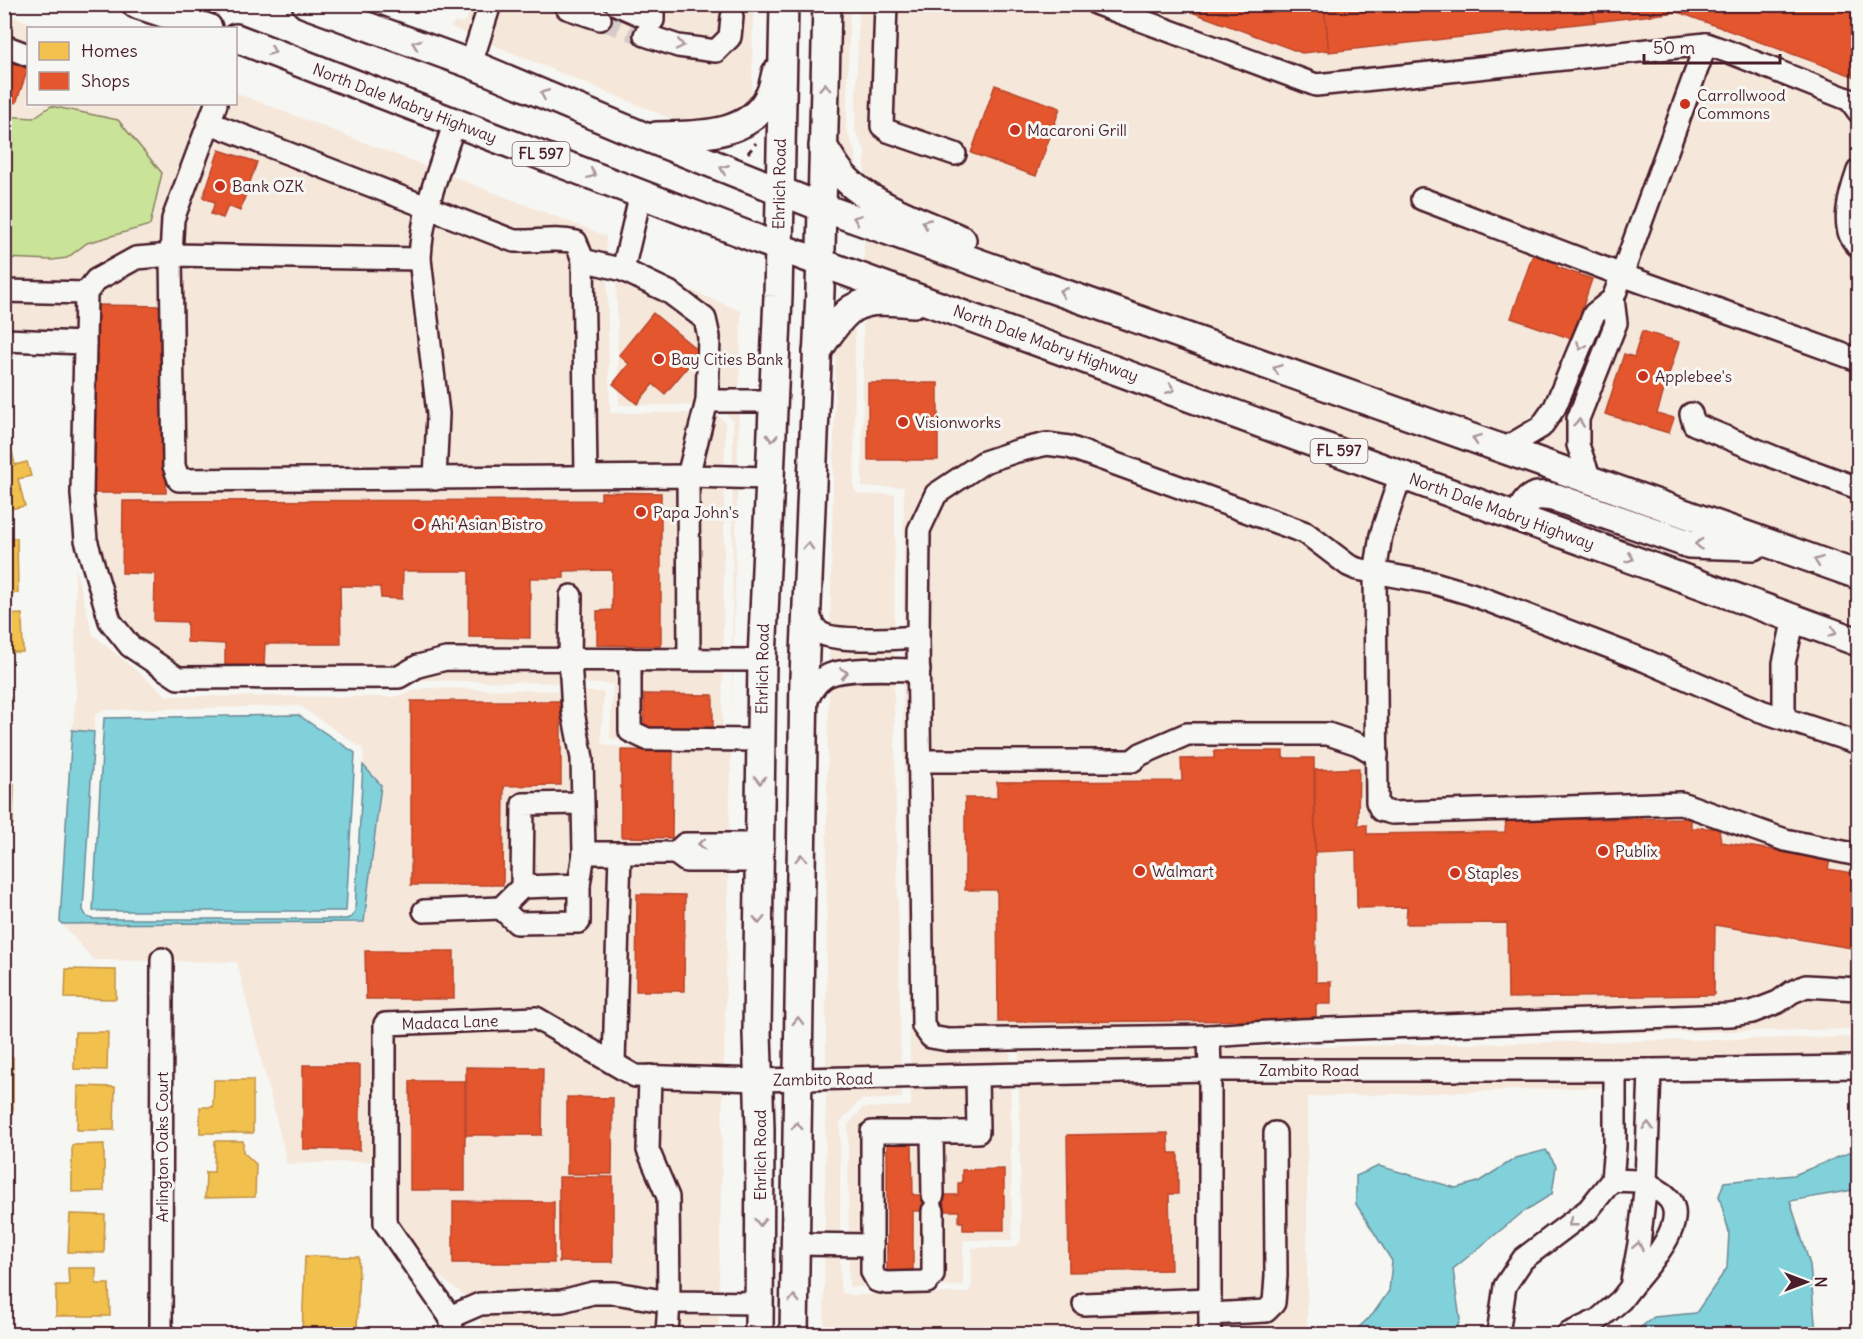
<svg xmlns="http://www.w3.org/2000/svg" width="1863" height="1339" font-family="Delius,sans-serif">
<style>
.built{fill:#f5e7da}
.green{fill:#c9e399;stroke:#8a8162;stroke-width:1.5}
.water{fill:#81d1db;stroke:#6b8a95;stroke-width:1.5}
.homes{fill:#f2c14e;stroke:#c09044;stroke-width:1.5}
.shops{fill:#e4572e;stroke:#b6462d;stroke-width:1.5}
.lines{fill:none;stroke-linecap:round;stroke-linejoin:round}
.minor-tunnel{stroke:#d4cbca;stroke-width:21;stroke-dasharray:21 10;stroke-linecap:butt}
.minor-casing{stroke:#4a1f2b;stroke-width:26}
.major-casing{stroke:#4a1f2b;stroke-width:32}
.path{stroke:#4a1f2b;stroke-width:3;stroke-dasharray:6 4.5;stroke-linecap:butt}
.minor{stroke:#f6f6f2;stroke-width:21}
.major{stroke:#f6f6f2;stroke-width:27}
.oneway{stroke:#a99598}
.poi-dot{fill:#c8321e;stroke:#f6f6f2;stroke-width:2}
.labels{text-anchor:middle;stroke-width:6;stroke-linejoin:round;paint-order:stroke}
.shield{fill:#f6f6f2;stroke:#7e6067;stroke-width:1.5}
.shield-label{font-size:15px;font-weight:bold;fill:#4a1f2b}
.poi-label{font-size:16px;fill:#4a1f2b;stroke:#f6f6f2;text-anchor:start}
.street-label{font-size:16px;fill:#4a1f2b;stroke:#f6f6f2}
</style>
<rect width="100%" height="100%" fill="#f6f6f2"/>
<filter id="ink" filterUnits="userSpaceOnUse"><feTurbulence type="fractalNoise" baseFrequency=".0167" numOctaves="2"/><feDisplacementMap in="SourceGraphic" scale="12" xChannelSelector="R" yChannelSelector="G"/><feConvolveMatrix kernelMatrix="1 2 1 2 8 2 1 2 1" color-interpolation-filters="sRGB"/></filter>
<g filter="url(#ink)">
<g class="built">
<path d="M472,5H753L752,102L745,111L689,126L450,27L455,22L462,23L467,19Z"/>
<path d="M842,5H850L846,130L856,153V177L839,153Z"/>
<path d="M859,5H1858V1029L1010,1044L1012,1240H963V1286L849,1287L848,1125L863,1108L911,1106L903,698L904,487H862L865,151L855,130Z"/>
<path d="M5,14L46,28H28V104H236V93L606,236L610,413H714L725,422L722,743L610,739L613,684L424,680L393,689L170,688L101,631L77,540L74,352L5,351Z"/>
<path d="M616,260L741,311L732,717L733,420L716,405H619Z"/>
<path d="M855,329L854,489L857,493L863,495L895,494L894,698L901,1068L826,1070L827,785L836,342L841,333Z"/>
<path d="M75,567L93,635L167,696L393,697L425,688L604,692L601,738L602,743L607,746L722,751L727,750L731,746L724,1069L639,1066L542,1010L375,1024L374,1161L286,1164V1158L237,962L94,960L62,924L362,923L381,785L363,765L364,753L362,748L303,708L298,706L104,710L95,715L94,732L72,730L76,701Z"/>
<path d="M533,1028L630,1083L723,1088L718,1334H483L479,1307L438,1275L412,1244L396,1220V1033Z"/>
<path d="M1858,1037V1058L1019,1065V1052Z"/>
<path d="M1210,1079L1604,1080V1087L1307,1097V1334H824L826,1088L902,1087V1098L860,1100L840,1123V1287L842,1292L849,1295L966,1293L970,1290L972,1285V1248H1012L1019,1244L1021,1239L1019,1084Z"/>
</g>
<path class="green" d="M51,106L118,120L162,173L150,225L87,243L67,258L52,260L5,258V116L33,118Z"/>
<g class="water">
<path d="M298,715L355,753L346,911H93L104,718Z"/>
<path d="M72,730L94,732L83,910L87,917L93,919H346L352,917L355,911L363,765L381,785L364,922L62,924L60,921Z"/>
<path d="M1858,1149V1189L1790,1201L1810,1265L1816,1334H1632L1654,1317L1696,1313L1727,1268L1729,1232L1719,1196L1724,1182L1794,1175Z"/>
<path d="M1546,1150L1556,1166L1552,1194L1523,1212L1453,1269L1460,1320L1454,1334H1358V1328L1373,1314L1389,1291L1392,1261L1356,1204V1176L1379,1166L1456,1188L1478,1182L1516,1158Z"/>
</g>
<g class="homes">
<path d="M12,452L15,465L27,462L31,476L18,479L25,506L4,510V454Z"/>
<path d="M4,538H17L18,593L4,594Z"/>
<path d="M22,614L23,652H7V677H4V615Z"/>
<rect x="4" y="698" width="6" height="61"/>
<path d="M4,784H14L13,824H4Z"/>
<path d="M66,969L116,970V999L65,998Z"/>
<path d="M75,1032H108L107,1070L74,1069Z"/>
<rect x="4" y="1057" width="9" height="53"/>
<path d="M214,1080H253V1133H200V1107H213Z"/>
<path d="M78,1086L115,1087L114,1130H77Z"/>
<path d="M215,1141H243V1152L256,1164L255,1197L205,1198L206,1172H214Z"/>
<path d="M104,1144V1191L72,1192V1145Z"/>
<path d="M70,1214L105,1215L104,1253L68,1252Z"/>
<path d="M305,1256L359,1257L357,1334H302Z"/>
<path d="M68,1268H96V1284H109L110,1316H56V1285H69Z"/>
<rect x="69" y="1327" width="46" height="7"/>
</g>
<g class="shops">
<path d="M1170,4H1324L1329,50L1302,53Z"/>
<path d="M1324,4H1593L1595,22L1329,52Z"/>
<path d="M1593,4H1858V78L1678,12L1595,22Z"/>
<path d="M4,60L28,69L16,103L4,99Z"/>
<path d="M995,85L1060,108L1036,176L971,153Z"/>
<path d="M219,150L257,162L240,211L228,206L223,218L211,214L215,202L203,198Z"/>
<path d="M1533,254L1558,263L1557,267L1592,279L1572,339L1511,318Z"/>
<path d="M95,305L169,306L166,493H93Z"/>
<path d="M653,313L700,352L665,394L653,384L637,404L613,384L629,364L619,355Z"/>
<path d="M1642,331L1679,342L1657,413L1674,418L1669,433L1605,414L1624,354L1634,357Z"/>
<rect x="868" y="383" width="70" height="77"/>
<path d="M601,492L661,493V646L597,645V611L612,610V570L564,571V578H530V638L469,637V571H403L402,599L381,598L380,587L340,586L341,644H265L264,666L225,665V644L187,642V622L154,621L155,574L122,573L123,501L601,500Z"/>
<path d="M644,694L713,695V736L644,735Z"/>
<path d="M411,701H561V785L504,786L503,885H411Z"/>
<path d="M621,750L673,751L672,838L621,837Z"/>
<path d="M1214,751H1283V758H1314L1316,982H1331V1004H1316V1020L998,1022L997,890H965V798H997V782L1182,781L1181,759L1214,758Z"/>
<path d="M1359,768L1358,825H1367V834L1505,832L1506,820L1691,818V828H1719L1721,842L1830,859L1828,869L1858,874V949L1715,925L1714,995L1508,998L1507,923L1406,924L1407,907L1357,908L1356,850L1315,852V770Z"/>
<path d="M637,894L685,895L684,991H636Z"/>
<path d="M365,951H454V999H366Z"/>
<path d="M303,1065H360V1150L303,1149Z"/>
<path d="M466,1067L543,1068L542,1135H466Z"/>
<rect x="410" y="1081" width="55" height="109"/>
<path d="M567,1097L613,1098L612,1174H567Z"/>
<path d="M1168,1133L1169,1153H1178V1194H1169L1171,1270L1069,1272L1067,1135Z"/>
<path d="M887,1144H912L913,1195H958V1183H962V1170L1004,1169V1230H963V1222H959V1211H913V1277H887Z"/>
<rect x="559" y="1177" width="54" height="85"/>
<path d="M453,1201L554,1202V1263H453Z"/>
</g>
<g class="lines">
<path class="minor-tunnel" d="M600,19L645,35"/>
<defs>
<g id="minor">
<path d="M564,4L567,8L600,19"/>
<path d="M616,4L653,20V4"/>
<path d="M886,4L882,126L888,131L955,154"/>
<path d="M1097,4L1316,85L1706,44L1729,52L1850,100L1858,111"/>
<path d="M645,35L678,46L716,51L730,37L732,17"/>
<path d="M4,46L28,55"/>
<path d="M471,64L490,4"/>
<path d="M216,104L173,219L171,255L174,466L179,480L688,476L770,478"/>
<path d="M210,123L514,241C535,242 555,237 576,242L583,260L586,476"/>
<path d="M1858,171C1851,191 1838,229 1858,246"/>
<path d="M1422,199L1622,275L1858,360"/>
<path d="M420,259L171,255L136,258L96,280L86,293L82,494L86,540L110,621L130,646L178,678L399,677L418,666L446,659L762,660"/>
<path d="M583,260L623,270L669,292L705,319L709,337L707,401H774"/>
<path d="M623,270L641,193"/>
<path d="M4,291L86,293"/>
<path d="M4,340L85,343"/>
<path d="M1691,414L1694,424L1776,458L1858,488"/>
<path d="M1504,449L1541,427L1555,407L1594,314L1613,299"/>
<path d="M1401,474L1381,535L1375,574L1377,802L1381,810L1392,813L1681,803L1785,840L1858,855"/>
<path d="M435,479L438,414L420,259C422,209 440,168 455,122"/>
<path d="M1590,479L1578,445V419L1616,323L1613,299L1706,44"/>
<path d="M571,596L570,659L573,712L582,758L584,853L579,885L522,887L523,804L583,803"/>
<path d="M807,607C809,616 812,626 819,632C834,643 898,638 918,637"/>
<path d="M630,659V731L647,739L761,740"/>
<path d="M689,659L688,476L707,401"/>
<path d="M804,708C808,696 814,684 825,677C843,666 896,670 919,670"/>
<path d="M1784,718V663L1794,618"/>
<path d="M919,761H1132L1141,754L1187,734H1328L1358,744L1377,755"/>
<path d="M584,853H675"/>
<path d="M760,861H686L675,853L685,844H760"/>
<path d="M522,887L501,908L517,923L579,922V885"/>
<path d="M424,911L501,908"/>
<path d="M1209,1036L1300,1030L1730,1015L1752,1012L1778,1002L1792,992L1806,986L1858,989"/>
<path d="M614,1063L620,853"/>
<path d="M650,1076L648,1150L668,1197L669,1302L667,1334"/>
<path d="M932,1132L933,1195"/>
<path d="M1612,1180C1622,1181 1635,1180 1645,1182C1650,1184 1656,1189 1661,1192C1698,1215 1648,1266 1631,1287"/>
<path d="M795,1244L872,1245V1132H978L977,1076"/>
<path d="M872,1245V1272L877,1281L887,1283L927,1282L933,1275V1211"/>
<path d="M1084,1304L1210,1299"/>
<path d="M1210,1314L1266,1311L1274,1303L1276,1276L1275,1133"/>
<path d="M450,1317L480,1304L562,1301L593,1293H615L669,1302L759,1303"/>
<path d="M161,1334L162,959"/>
<path d="M453,1334L450,1317L385,1223V1024L536,1018L635,1076L759,1080L1210,1070H1650L1858,1067"/>
<path d="M1210,1334V1070L1209,1036L948,1040L931,1037L923,1026L918,637L919,530L936,494L984,462L1017,451L1047,444L1069,447L1306,533L1348,565L1357,569L1434,583L1471,594L1646,661L1761,711L1858,743"/>
<path d="M1498,1334L1505,1286L1523,1259L1588,1210L1612,1180L1615,1146V1070"/>
<path d="M1568,1334L1598,1320L1621,1300L1631,1287L1639,1244L1646,1182L1650,1070"/>
</g>
<g id="major">
<path d="M136,4L208,28"/>
<path d="M306,4L471,64L643,136L821,207L1858,575"/>
<path d="M236,38L778,247L1858,642"/>
<path d="M657,136C696,135 749,138 769,96C773,89 774,80 776,73"/>
<path d="M823,146C830,157 837,171 847,180C874,207 927,224 962,240"/>
<path d="M817,352C826,338 842,312 857,306C873,298 897,302 914,303"/>
<path d="M1519,517C1528,495 1534,493 1557,498L1689,544L1753,546"/>
<path d="M759,1334L760,1129L757,1033L762,660L778,296L784,4"/>
<path d="M794,1334L804,677L820,290L827,4"/>
</g>
</defs>
<use href="#minor" class="minor-casing"/>
<use href="#major" class="major-casing"/>
<path class="path" d="M748,153L756,143"/>
<use href="#minor" class="minor"/>
<use href="#major" class="major"/>
</g>
<defs><path id="oneway-chevron" d="M-2-3.5L2.5 0L-2 3.5" fill="none" stroke-width="1.6" stroke-linecap="round" stroke-linejoin="round" transform="scale(1.5)"/></defs>
<g class="oneway">
<use href="#oneway-chevron" transform="translate(416 44) rotate(-160)"/>
<use href="#oneway-chevron" transform="translate(680 45) rotate(12)"/>
<use href="#oneway-chevron" transform="translate(272 51) rotate(21)"/>
<use href="#oneway-chevron" transform="translate(825 87) rotate(-88)"/>
<use href="#oneway-chevron" transform="translate(544 94) rotate(-157)"/>
<use href="#oneway-chevron" transform="translate(724 169) rotate(-158)"/>
<use href="#oneway-chevron" transform="translate(592 174) rotate(21)"/>
<use href="#oneway-chevron" transform="translate(857 219) rotate(-160)"/>
<use href="#oneway-chevron" transform="translate(926 223) rotate(-156)"/>
<use href="#oneway-chevron" transform="translate(1063 292) rotate(-160)"/>
<use href="#oneway-chevron" transform="translate(1581 346) rotate(112)"/>
<use href="#oneway-chevron" transform="translate(1277 369) rotate(-161)"/>
<use href="#oneway-chevron" transform="translate(1171 389) rotate(20)"/>
<use href="#oneway-chevron" transform="translate(1579 423) rotate(-83)"/>
<use href="#oneway-chevron" transform="translate(772 438) rotate(93)"/>
<use href="#oneway-chevron" transform="translate(1476 439) rotate(-160)"/>
<use href="#oneway-chevron" transform="translate(1699 544) rotate(-177)"/>
<use href="#oneway-chevron" transform="translate(808 546) rotate(-87)"/>
<use href="#oneway-chevron" transform="translate(1630 558) rotate(20)"/>
<use href="#oneway-chevron" transform="translate(1818 561) rotate(-160)"/>
<use href="#oneway-chevron" transform="translate(1833 632) rotate(20)"/>
<use href="#oneway-chevron" transform="translate(844 673) rotate(-9)"/>
<use href="#oneway-chevron" transform="translate(760 780) rotate(90)"/>
<use href="#oneway-chevron" transform="translate(702 844) rotate(180)"/>
<use href="#oneway-chevron" transform="translate(801 858) rotate(-89)"/>
<use href="#oneway-chevron" transform="translate(759 920) rotate(91)"/>
<use href="#oneway-chevron" transform="translate(798 1021) rotate(-89)"/>
<use href="#oneway-chevron" transform="translate(797 1126) rotate(-89)"/>
<use href="#oneway-chevron" transform="translate(1648 1126) rotate(-88)"/>
<use href="#oneway-chevron" transform="translate(760 1222) rotate(90)"/>
<use href="#oneway-chevron" transform="translate(1572 1223) rotate(142)"/>
<use href="#oneway-chevron" transform="translate(1638 1246) rotate(-79)"/>
<use href="#oneway-chevron" transform="translate(794 1299) rotate(-90)"/>
</g>
</g>
<g class="poi-dot">
<circle cx="1685" cy="104" r="6"/>
<circle cx="1015" cy="130" r="6"/>
<circle cx="220" cy="186" r="6"/>
<circle cx="659" cy="359" r="6"/>
<circle cx="1643" cy="376" r="6"/>
<circle cx="903" cy="422" r="6"/>
<circle cx="641" cy="512" r="6"/>
<circle cx="419" cy="524" r="6"/>
<circle cx="1603" cy="851" r="6"/>
<circle cx="1140" cy="871" r="6"/>
<circle cx="1455" cy="873" r="6"/>
</g>
<g class="labels">
<g class="shield">
<rect x="512.5" y="142" width="57" height="24" rx="4.5"/>
<rect x="1310.5" y="439" width="57" height="24" rx="4.5"/>
</g>
<g class="shield-label">
<text x="541" y="159">FL 597</text>
<text x="1339" y="456">FL 597</text>
</g>
<g class="poi-label">
<text x="1697" y="101">Carrollwood<tspan x="1697" dy="18">Commons</tspan></text>
<text x="1027" y="136">Macaroni Grill</text>
<text x="232" y="192">Bank OZK</text>
<text x="671" y="365">Bay Cities Bank</text>
<text x="1655" y="382">Applebee's</text>
<text x="915" y="428">Visionworks</text>
<text x="653" y="518">Papa John's</text>
<text x="431" y="530">Ahi Asian Bistro</text>
<text x="1615" y="857">Publix</text>
<text x="1152" y="877">Walmart</text>
<text x="1467" y="879">Staples</text>
</g>
<g class="street-label">
<text transform="translate(405 103) rotate(21)" y="6">North Dale Mabry Highway</text>
<text transform="translate(779 184) rotate(-89)" y="6">Ehrlich Road</text>
<text transform="translate(1046 343) rotate(20)" y="6">North Dale Mabry Highway</text>
<text transform="translate(1502 511) rotate(20)" y="6">North Dale Mabry Highway</text>
<text transform="translate(762 669) rotate(-89)" y="6">Ehrlich Road</text>
<text transform="translate(450 1022) rotate(-2)" y="6">Madaca Lane</text>
<text x="1309" y="1076">Zambito Road</text>
<text transform="translate(823 1079) rotate(-1)" y="6">Zambito Road</text>
<text transform="translate(162 1147) rotate(-90)" y="6">Arlington Oaks Court</text>
<text transform="translate(760 1155) rotate(-90)" y="6">Ehrlich Road</text>
</g>
</g>
<rect width="1863" height="1339" fill="none" stroke="#f6f6f2" stroke-width="24"/>
<rect x="12" y="12" width="1839" height="1315" fill="none" stroke="#4a1f2b" stroke-width="2" filter="url(#ink)"/>
<rect x="27" y="27" width="210" height="78" fill="#f6f6f2" stroke="#b1a0a2" stroke-width="1.5"/>
<rect x="39" y="42" width="30" height="18" fill="#f2c14e" stroke="#b1a0a2" stroke-width="1.5"/>
<text x="81" y="57" font-size="18" fill="#4a1f2b">Homes</text>
<rect x="39" y="72" width="30" height="18" fill="#e4572e" stroke="#b1a0a2" stroke-width="1.5"/>
<text x="81" y="87" font-size="18" fill="#4a1f2b">Shops</text>
<g transform="translate(1806 1282) rotate(90)" stroke="#f6f6f2" stroke-width="4.5" paint-order="stroke">
<path d="M0-4.5L10 22L0 15L-10 22Z" fill="#4a1f2b"/>
<text y="-9" font-size="16" font-weight="bold" text-anchor="middle" fill="#4a1f2b">N</text>
</g>
<path d="M1644 54v9h136v-9" fill="none" stroke="#4a1f2b" stroke-width="3"/>
<text x="1653" y="54" font-size="18" fill="#4a1f2b" stroke="#f6f6f2" stroke-width="4.5" paint-order="stroke">50 m</text>
</svg>
